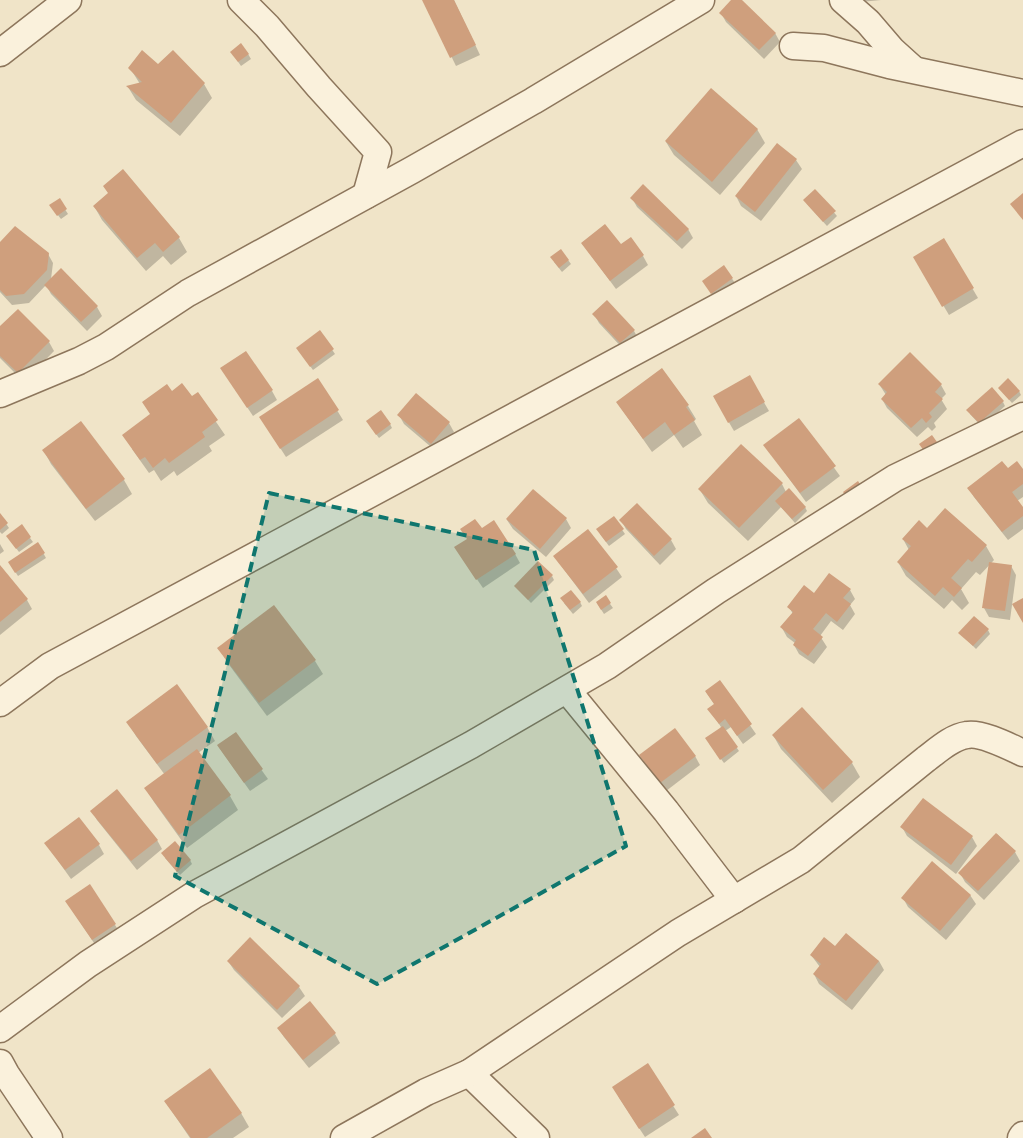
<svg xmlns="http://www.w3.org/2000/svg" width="1023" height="1138" font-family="'Zilla Slab',serif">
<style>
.shadow{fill:#0003}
.building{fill:#cf9f7d}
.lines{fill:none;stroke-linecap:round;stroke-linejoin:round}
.street-casing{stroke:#8d765c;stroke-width:29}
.street{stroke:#faf1dc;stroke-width:26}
.marked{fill:#0f766e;fill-opacity:0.2;stroke:#0f766e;stroke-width:4;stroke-dasharray:10 6;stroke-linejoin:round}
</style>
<rect width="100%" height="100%" fill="#f0e4c8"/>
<g class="shadow">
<path d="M424,0H454L480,55L456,66Z"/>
<path d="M732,0H740L775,33L780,42L764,59L726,22L721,13Z"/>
<path d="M859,0H881L861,2Z"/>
<path d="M248,54L251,59L241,66L234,56Z"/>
<path d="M130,68L204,84L212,98L180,136L136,100L128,87L140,84Z"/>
<path d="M757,129L765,143L720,195L674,155L666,142Z"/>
<path d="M777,145L796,160L802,169L761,221L741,206L736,196Z"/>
<path d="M123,171L179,238L187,252L171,265L163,256L146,271L102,220L94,206L109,194Z"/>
<path d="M815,191L837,216L827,226L807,204Z"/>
<path d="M632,198L688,229L693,238L682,249L637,207Z"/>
<path d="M59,200L68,214L61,219L53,209Z"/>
<path d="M944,240L978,298L949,315L915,258Z"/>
<path d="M582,243L620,246L643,256L648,265L616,289Z"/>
<path d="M0,244L48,254L53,263L51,279L97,307L102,316L87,331L51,294L46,285L29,303L12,305L0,292Z"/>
<path d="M568,260L571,264L562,272L554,262Z"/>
<path d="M724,267L735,283L714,297L706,285Z"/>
<path d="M594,314L634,331L639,340L626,352L599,323Z"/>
<path d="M0,328L49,342L54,351L24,382L0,358Z"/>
<path d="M320,332L335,354L313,370L300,352Z"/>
<path d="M227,377L272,391L277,400L253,416Z"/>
<path d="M749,377L769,411L734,431L714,397Z"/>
<path d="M318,379L343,420L286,457L266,426Z"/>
<path d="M879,384L941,385L946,394L941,399L947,409L934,423L936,427L932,431L928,427L917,437L887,408L882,399L886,395Z"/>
<path d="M999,388L1019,391L1021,395L1012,403Z"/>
<path d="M172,392L191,398L197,394L225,435L209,446L212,451L177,476L174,471L161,481L154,470L149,473L132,449L151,415Z"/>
<path d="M617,402L688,406L696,419L694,421L702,435L683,448L674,435L652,452Z"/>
<path d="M1003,402L1005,406L982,427L970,414Z"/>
<path d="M399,415L449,423L454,432L437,452L404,424Z"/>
<path d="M799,419L840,476L806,502L765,445Z"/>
<path d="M390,424L392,428L379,438L370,426Z"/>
<path d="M44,451L124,480L132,494L95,521L51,464Z"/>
<path d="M1008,470L1023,471V497L1017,501L1023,509V529L1008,540L974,497L969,488Z"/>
<path d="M782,484L786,492L805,507L807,511L795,523L781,507L748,541L708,503L700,490Z"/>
<path d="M0,515L9,528L2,534L0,532Z"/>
<path d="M614,518L625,534L609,546L600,534Z"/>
<path d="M566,519L571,528L546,557L513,529L507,520Z"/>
<path d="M621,520L671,540L676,549L660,565L626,529Z"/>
<path d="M21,526L33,542L19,552L10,540Z"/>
<path d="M482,530L515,554L520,563L483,588L461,556Z"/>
<path d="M903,539L986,546L994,560L980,575L976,572L961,589L969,603L962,610L952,600L944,609L906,576L898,562L909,550Z"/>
<path d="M0,544L4,551L0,554Z"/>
<path d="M38,544L46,558L18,576L9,562Z"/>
<path d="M554,556L616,568L622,577L589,603Z"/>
<path d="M1011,566L1016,575L1010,620L989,617L984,608Z"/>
<path d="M0,567L27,600L32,609L0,635Z"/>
<path d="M552,576L554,580L531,603L515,586Z"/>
<path d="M850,590L855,599L850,605L855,614L843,630L831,621L820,636L827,647L814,664L799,654L794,645L795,643L787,637L782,628L793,614L789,607L814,594Z"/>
<path d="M605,597L613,608L604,614L597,603Z"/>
<path d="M580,602L582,606L573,614L564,603Z"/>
<path d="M988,630L990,634L976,649L960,633Z"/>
<path d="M219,648L315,661L323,674L267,716L227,662Z"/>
<path d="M720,682L756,734L743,744L731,727L725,731L739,751L724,763L709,743L721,727L709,709L715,705L706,692Z"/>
<path d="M802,709L852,763L860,777L832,803L781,749L773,735Z"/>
<path d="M128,722L207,727L215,741L198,753L230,796L238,810L187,848L154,802L146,789L165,775L136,736Z"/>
<path d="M235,733L268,779L250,791L218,746Z"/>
<path d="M640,755L695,756L700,765L666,791Z"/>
<path d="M92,811L157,840L162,849L137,870L97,820Z"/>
<path d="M902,827L972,837L977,846L956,874L907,836Z"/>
<path d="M997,834L1015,852L1020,861L984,900L965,882L960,873Z"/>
<path d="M46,844L99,845L104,854L71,879Z"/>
<path d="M165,858L190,860L192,864L180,875Z"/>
<path d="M89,886L121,934L98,949L72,910Z"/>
<path d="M970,895L976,904L946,940L908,907L903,898Z"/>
<path d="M835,948L879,961L884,970L852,1010L819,984L814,974L820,967L811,955Z"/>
<path d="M228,961L299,987L305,996L282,1018L234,970Z"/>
<path d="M278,1028L335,1034L340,1043L309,1068L284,1037Z"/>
<path d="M647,1065L679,1115L645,1137L618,1096Z"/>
<path d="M165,1101L241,1113L249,1127L233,1138H190Z"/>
</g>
<g class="building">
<path d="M422,0H454L476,45L450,58Z"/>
<path d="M731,0H742L776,33L759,50L719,13Z"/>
<path d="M241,43L249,54L238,62L230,52Z"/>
<path d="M142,50L158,64L173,50L205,83L171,123L126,86L142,82L128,68Z"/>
<path d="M711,88L758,129L712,182L665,141Z"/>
<path d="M777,143L797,159L755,212L735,196Z"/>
<path d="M123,169L180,237L163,252L155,243L137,258L93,206L108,193L103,186Z"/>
<path d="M643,184L689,229L677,241L630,198Z"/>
<path d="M815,189L836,211L823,222L803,200Z"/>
<path d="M1023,193V220L1010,204Z"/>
<path d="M60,198L67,209L57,216L49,205Z"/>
<path d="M605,224L621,244L631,237L644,255L610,281L581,243Z"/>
<path d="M15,226L49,253L47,270L24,294L6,296L0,290V242Z"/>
<path d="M944,238L974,288L942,307L913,257Z"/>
<path d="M561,249L569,260L559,268L550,257Z"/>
<path d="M724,265L733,278L711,294L702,281Z"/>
<path d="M61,268L98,306L81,322L44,285Z"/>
<path d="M607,300L635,330L620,343L592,314Z"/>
<path d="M18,309L50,341L18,373L0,356V326Z"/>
<path d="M320,330L334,349L310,367L296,348Z"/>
<path d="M246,351L273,390L247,408L220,368Z"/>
<path d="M910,352L942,384L935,392L943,399L929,413L932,417L926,423L922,418L911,428L881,399L887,392L878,384Z"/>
<path d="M662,368L689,405L686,407L695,420L674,435L665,422L643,439L616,402Z"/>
<path d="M750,375L765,402L728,423L713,396Z"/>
<path d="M318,378L339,410L280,449L259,417Z"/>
<path d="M1008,378L1020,391L1009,400L998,388Z"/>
<path d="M182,383L192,396L198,392L218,420L202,432L205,437L169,463L165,458L153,468L145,457L140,460L122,435L150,414L142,402L167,384L172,391Z"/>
<path d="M992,387L1004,401L979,423L966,410Z"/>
<path d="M416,393L450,422L431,444L397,415Z"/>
<path d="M381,410L391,424L376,435L366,421Z"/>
<path d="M799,418L836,466L800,493L763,445Z"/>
<path d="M81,421L125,479L86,509L42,450Z"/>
<path d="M932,435L937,442L924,451L919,444Z"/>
<path d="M741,444L783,483L739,528L698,489Z"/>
<path d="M1002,461L1008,468L1017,461L1023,469V484L1012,492L1023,507V516L1002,532L967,488Z"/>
<path d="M858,481L864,491L850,501L843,492Z"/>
<path d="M789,488L806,507L792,519L775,501Z"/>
<path d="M533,489L567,518L540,549L506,519Z"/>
<path d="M637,503L672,539L654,556L619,520Z"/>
<path d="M945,508L987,545L972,562L968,559L951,578L962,588L954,597L943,587L935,596L897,562L911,546L902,539L919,520L927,528Z"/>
<path d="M0,513L8,523L0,530Z"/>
<path d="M614,516L624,529L606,542L596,529Z"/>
<path d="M475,519L482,528L494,520L516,554L476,580L454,547L467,539L460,529Z"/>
<path d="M22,524L31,537L16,549L6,536Z"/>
<path d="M588,529L618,567L583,594L553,556Z"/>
<path d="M38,542L45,553L15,573L8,562Z"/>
<path d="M538,561L553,575L528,600L514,586Z"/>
<path d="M989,562L1012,565L1005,611L982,608Z"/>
<path d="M0,565L28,599L0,622Z"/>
<path d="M829,573L851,589L843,598L851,604L837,622L826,613L813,629L823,637L808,656L793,645L796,640L780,627L793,612L787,607L804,585L814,593Z"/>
<path d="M571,590L581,602L570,610L560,598Z"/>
<path d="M606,595L611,603L601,610L596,602Z"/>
<path d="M1023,598V623L1012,604Z"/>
<path d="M274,605L316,660L259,703L217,648Z"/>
<path d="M974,616L989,629L973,646L958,633Z"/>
<path d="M720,680L752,724L737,736L725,719L719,724L707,709L714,704L705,691Z"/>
<path d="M177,684L208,727L157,764L126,722Z"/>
<path d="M802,707L853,762L823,790L772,735Z"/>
<path d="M723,726L738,747L720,760L705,738Z"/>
<path d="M675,728L696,756L660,783L639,755Z"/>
<path d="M236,732L263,769L244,783L217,745Z"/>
<path d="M197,749L231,795L179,835L144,788Z"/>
<path d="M117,789L158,840L131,861L90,811Z"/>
<path d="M923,798L973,836L951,865L900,827Z"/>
<path d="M79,817L100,844L65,870L44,843Z"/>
<path d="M996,833L1016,851L978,891L958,873Z"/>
<path d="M175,841L191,860L177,872L161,853Z"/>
<path d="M932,861L971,895L940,931L901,898Z"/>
<path d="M90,884L116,924L92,940L65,901Z"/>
<path d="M846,933L879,961L846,1001L813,974L821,964L810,955L824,937L835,946Z"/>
<path d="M250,937L300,986L277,1010L227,961Z"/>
<path d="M310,1001L336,1033L303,1060L277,1028Z"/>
<path d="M648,1063L675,1105L639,1129L612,1087Z"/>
<path d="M210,1068L242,1113L207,1138H191L164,1101Z"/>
<path d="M705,1128L712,1138H691Z"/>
</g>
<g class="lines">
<defs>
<g id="street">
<path d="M241,0L267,26L319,87L378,152L366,195"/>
<path d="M843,0L868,22L892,50L913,69"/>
<path d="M793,46L824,48L889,65L1023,93"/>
<path d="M0,53L68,0"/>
<path d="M0,394L79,361L106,347L188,293L412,170L533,101L701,0"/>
<path d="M567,690L666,811L734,900"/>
<path d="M0,703L50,666L1023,143"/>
<path d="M0,1029L88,964L194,895L471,745L607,666L716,591L895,478L1023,416"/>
<path d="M0,1063L6,1074L49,1138"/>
<path d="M469,1073L536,1138"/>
<path d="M344,1138L426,1092L469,1073L678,933L801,860L926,759C938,750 952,737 967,735C981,732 1010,747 1023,753"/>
<path d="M1021,1138L1023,1135"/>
</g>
</defs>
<use href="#street" class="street-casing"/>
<use href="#street" class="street"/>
</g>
<path class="marked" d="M269,493L534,550L626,846L377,984L175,876Z"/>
</svg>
